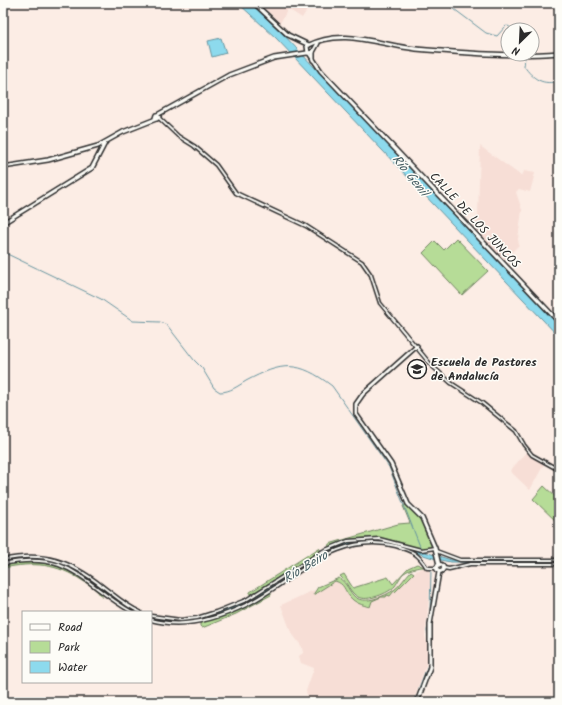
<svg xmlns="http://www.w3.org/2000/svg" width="562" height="705" font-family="Kalam,sans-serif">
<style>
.built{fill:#f7ded6}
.green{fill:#b6dc97;stroke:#708461}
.water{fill:#8ddaed;stroke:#66949f}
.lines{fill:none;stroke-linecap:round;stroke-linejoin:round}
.stream{stroke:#66949f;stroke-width:1}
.minor-casing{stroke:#2b2b2b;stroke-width:5}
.tertiary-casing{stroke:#2b2b2b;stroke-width:6}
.minor{stroke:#fdfcf7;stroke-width:2}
.tertiary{stroke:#fdfcf7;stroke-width:3}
.labels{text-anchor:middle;stroke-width:3;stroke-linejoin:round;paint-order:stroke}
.street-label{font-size:12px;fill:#2b2b2b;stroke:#fdfcf7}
.poi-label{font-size:12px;font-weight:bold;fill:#2b2b2b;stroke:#fdfcf7;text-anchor:start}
.water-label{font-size:13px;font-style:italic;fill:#486065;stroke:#fdfcf7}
</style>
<rect width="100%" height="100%" fill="#fcede5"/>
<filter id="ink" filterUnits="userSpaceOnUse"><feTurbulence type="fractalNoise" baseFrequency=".025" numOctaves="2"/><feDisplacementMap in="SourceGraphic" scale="8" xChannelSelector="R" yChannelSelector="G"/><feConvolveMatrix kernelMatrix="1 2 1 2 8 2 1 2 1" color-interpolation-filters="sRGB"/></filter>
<g filter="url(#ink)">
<g class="built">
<path d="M259,3H293L307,10L302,18L288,9L280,23Z"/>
<path d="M480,146L520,175L523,174L524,171L535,173L530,192L519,189L516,192L522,210L518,239L519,245L504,260L470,225L478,216Z"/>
<path d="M527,451L544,464L530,490L510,471Z"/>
<path d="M422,568H429L431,577L425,636L429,651L426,665L413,702H313L307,695L306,691L314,668L301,663L299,656L303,653L302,647L291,632L281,605L314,590L315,592L318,587L339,579L355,598L365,601L390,592L406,576Z"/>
</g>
<g class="green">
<path d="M456,238L488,271L462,295L423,253L435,241L444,250Z"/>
<path d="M544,486L559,500V524L533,499Z"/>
<path d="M406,504L420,517L433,547C416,551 411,545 394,541C372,535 349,538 328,548L329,544L336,542L398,524L410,523L403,506Z"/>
<path d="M319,548L321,551L250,595V592Z"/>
<path d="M16,562C60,562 67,567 102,593V598C98,590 91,586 83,581C56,563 34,562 3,568V564Z"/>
<path d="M417,564L424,567C417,567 410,569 404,573C401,575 398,582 395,586C389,593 367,602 358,597C350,593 347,582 340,576L344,574L353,588L388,577L393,584L408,568Z"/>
<path d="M411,571L414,573L395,592L394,591L390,596L387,595L386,597H381L372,601L370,607C362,605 355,603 350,597C344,590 345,584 335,581L313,595L318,587L339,578C347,583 349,592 355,597C365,605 385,596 394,590C401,585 405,577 411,571Z"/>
<path d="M271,590V595L236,614L202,628L200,626V623L240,608Z"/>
</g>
<g class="water">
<path d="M238,3H251L282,33L559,326V337L276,38Z"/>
<path d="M221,38L226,53L212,57L208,41Z"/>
<path d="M377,540L399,544L451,560L559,561V563L451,562C418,557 389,537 354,543C333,547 317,558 299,570C256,598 206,634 151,619V617C205,632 255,597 298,569C310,561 321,552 335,547C348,541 362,541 377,540Z"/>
<path d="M35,557C80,563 101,590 138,612L130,610C83,578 65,551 3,563V561Z"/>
</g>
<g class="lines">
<g class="stream">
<path d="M446,3L486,33L497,36L506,26"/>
<path d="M508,26L514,30"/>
<path d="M525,57L524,66C533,79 543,86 559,81"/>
<path d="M3,252L101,299L133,321L160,322L167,325L194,360L202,368L214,388L220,392C230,392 238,386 246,381C282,362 298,360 332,386L389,467L421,549"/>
<path d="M430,613L431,570"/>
<path d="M429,645L427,631L429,618"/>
<path d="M419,688L429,662"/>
<path d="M414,702L415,697"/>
</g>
<defs>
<g id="minor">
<path d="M159,118L178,136L194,146L216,165L236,193L306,226L362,262L371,275L380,303L431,365L451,383L482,403L516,431L524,445L532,455L559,470"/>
<path d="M436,551L460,560H559"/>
<path d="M3,560C44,551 70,561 102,586C114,595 126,606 140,612"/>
<path d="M3,564C71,550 81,583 132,612"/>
<path d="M444,568L449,569L470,564H559"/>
<path d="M151,616L181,620L197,618L216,612L246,600L323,551L348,541L379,539L421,550L435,548"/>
<path d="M151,620C184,629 218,619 248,604C296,579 337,530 396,546C412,551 418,553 427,568H436"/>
</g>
<g id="tertiary">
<path d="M254,3L288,35L309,45"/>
<path d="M313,52L308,53L307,46C344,27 378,45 416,49C463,53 512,57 559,53"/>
<path d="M309,53L321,71L559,322"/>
<path d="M313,60V52L318,43"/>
<path d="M156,115L159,117L157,119L155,118Z"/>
<path d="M157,115L229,75L274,58L307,53"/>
<path d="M3,167L48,160L98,146L123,132L156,119"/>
<path d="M3,223L92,168L105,143"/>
<path d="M417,346L363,394L356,404V414L391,464L408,504L422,518L435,548L439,565"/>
<circle cx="440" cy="568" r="3.5"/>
<path d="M417,702L430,667V624L439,572"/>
</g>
</defs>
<use href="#minor" class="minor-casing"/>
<use href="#tertiary" class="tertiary-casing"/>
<use href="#minor" class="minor"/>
<use href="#tertiary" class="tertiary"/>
</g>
</g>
<defs>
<symbol id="university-ring" viewBox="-11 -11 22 22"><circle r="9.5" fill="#fdfcf7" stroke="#2b2b2b" stroke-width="1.5"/><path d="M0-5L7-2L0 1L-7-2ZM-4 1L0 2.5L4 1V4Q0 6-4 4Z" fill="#2b2b2b"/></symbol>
</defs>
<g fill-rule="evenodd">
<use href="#university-ring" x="406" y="358" width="22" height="22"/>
</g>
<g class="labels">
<g class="street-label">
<text transform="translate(475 220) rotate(47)" y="4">CALLE DE LOS JUNCOS</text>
</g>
<g class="poi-label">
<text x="431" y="366">Escuela de Pastores<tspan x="431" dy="14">de Andalucía</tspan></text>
</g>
<g class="water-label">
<text transform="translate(411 175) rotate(51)" y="5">Río Genil</text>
<text transform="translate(305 566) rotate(-31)" y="5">Río Beiro</text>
</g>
</g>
<rect width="562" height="705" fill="none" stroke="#fdfcf7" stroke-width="16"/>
<rect x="8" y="8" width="546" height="689" fill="none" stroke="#2b2b2b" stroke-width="1.5" filter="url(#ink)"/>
<rect x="22" y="611" width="130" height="72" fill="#fdfcf7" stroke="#a9a8a5"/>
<rect x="30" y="624" width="20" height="6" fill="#fdfcf7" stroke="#a9a8a5"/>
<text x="58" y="631" font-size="12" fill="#2b2b2b">Road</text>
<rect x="30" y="641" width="20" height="12" fill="#b6dc97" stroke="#a9a8a5"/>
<text x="58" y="651" font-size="12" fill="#2b2b2b">Park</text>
<rect x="30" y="661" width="20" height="12" fill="#8ddaed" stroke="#a9a8a5"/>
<text x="58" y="671" font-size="12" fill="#2b2b2b">Water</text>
<g transform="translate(520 42) rotate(204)"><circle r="19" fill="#fdfcf7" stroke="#a9a8a5"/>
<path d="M0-3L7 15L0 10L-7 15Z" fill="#2b2b2b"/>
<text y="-6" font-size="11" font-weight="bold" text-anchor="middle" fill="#2b2b2b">N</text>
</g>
</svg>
